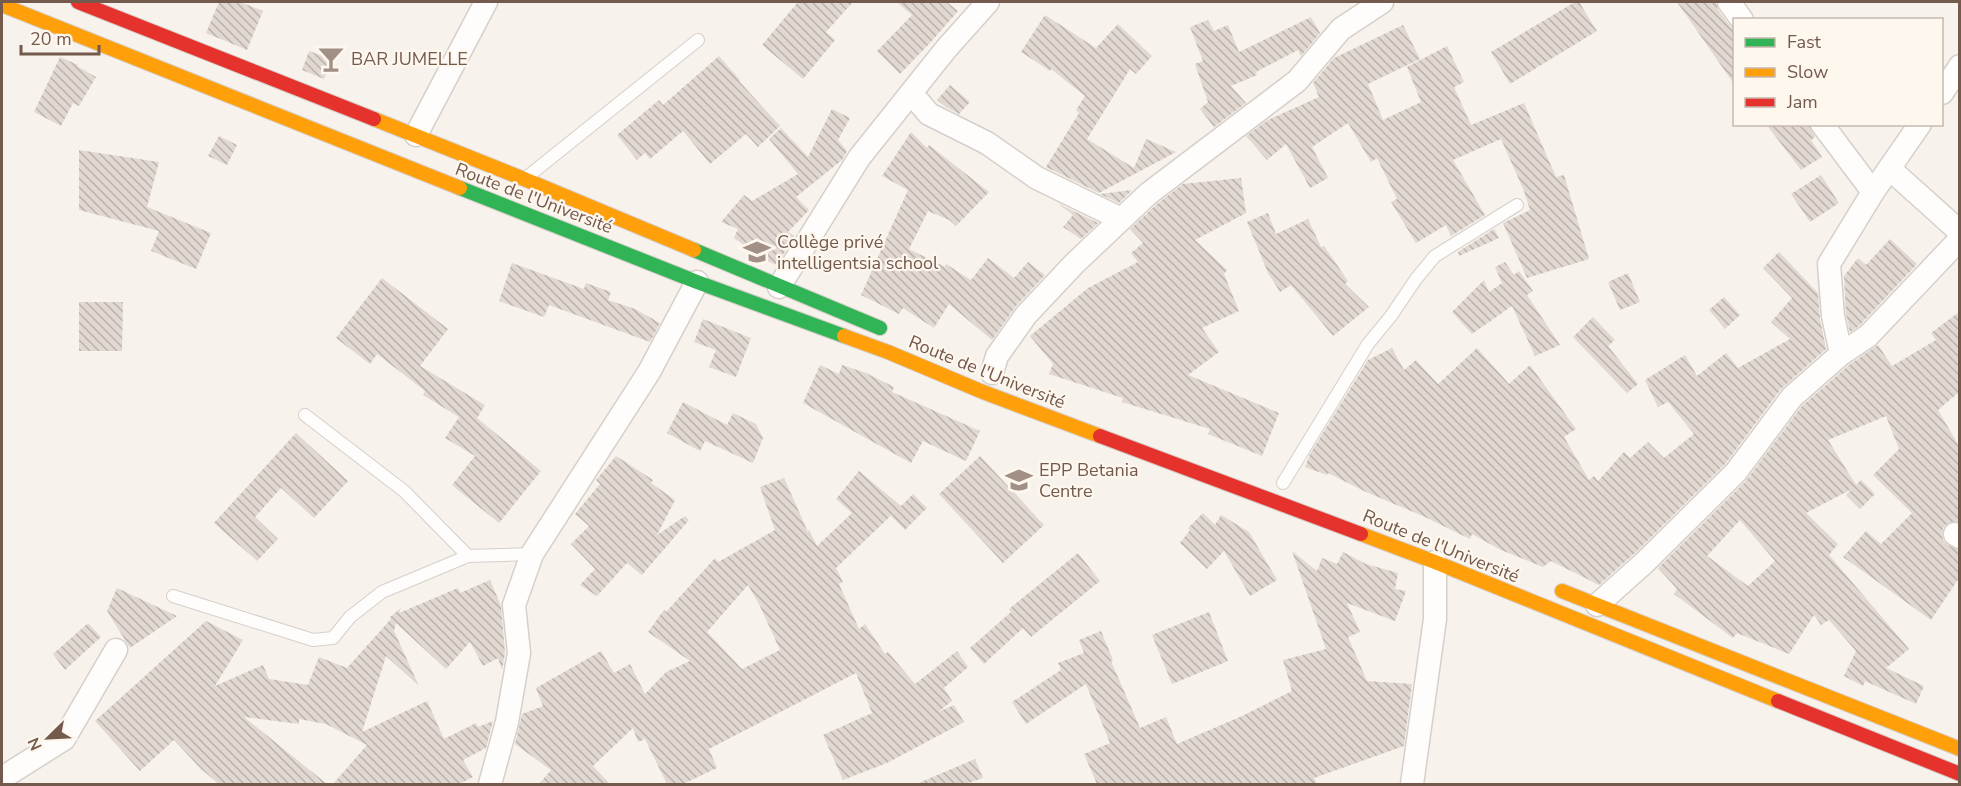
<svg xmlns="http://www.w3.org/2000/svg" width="1961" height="786" font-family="'Nunito Sans',sans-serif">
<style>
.building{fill:url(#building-back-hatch);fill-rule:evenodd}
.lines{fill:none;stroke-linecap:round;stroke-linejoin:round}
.lane-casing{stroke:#d6cfca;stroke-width:14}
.street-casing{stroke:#d6cfca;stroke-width:25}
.fast-casing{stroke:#d6cec8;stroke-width:16}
.slow-casing{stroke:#d6cec8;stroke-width:16}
.jam-casing{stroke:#d6cec8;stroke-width:16}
.lane{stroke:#fefdfc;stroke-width:12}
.street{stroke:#fefdfc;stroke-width:22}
.fast{stroke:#30b455;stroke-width:14}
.slow{stroke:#ff9f0a;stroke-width:14}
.jam{stroke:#e5322d;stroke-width:14}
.labels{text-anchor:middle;stroke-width:4.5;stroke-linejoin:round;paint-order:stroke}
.poi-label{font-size:18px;fill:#74594d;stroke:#fef7ee;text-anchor:start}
.street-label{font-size:18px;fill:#74594d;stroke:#fef7ee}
</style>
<defs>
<pattern id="building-back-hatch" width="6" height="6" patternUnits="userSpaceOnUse" patternTransform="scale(1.5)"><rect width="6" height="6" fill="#e1d8d1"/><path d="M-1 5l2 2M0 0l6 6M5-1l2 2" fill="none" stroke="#bbb2ac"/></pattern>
</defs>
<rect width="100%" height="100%" fill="#f7f2ec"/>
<g class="building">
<path d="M219,2H240L263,11L247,50L206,33Z"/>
<path d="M798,2H853L826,32L835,40L803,79L762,45Z"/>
<path d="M897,2H947L958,11L930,43L900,74L877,51L912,15Z"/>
<path d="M1575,2H1579L1597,31L1510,84L1491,52Z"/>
<path d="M1677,2H1716L1718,10L1734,31V84Z"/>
<path d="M1045,15L1096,48L1118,24L1152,56L1136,74L1130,69L1087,139L1134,168L1146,139L1176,152L1099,193L1046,167L1079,113L1076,110L1085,96L1051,69L1050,71L1021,52Z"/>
<path d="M1311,17L1320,33L1301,56L1298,50L1256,72L1257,75L1231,86L1246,103L1214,127L1200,109L1208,102L1195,64L1203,61L1190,27L1208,20L1214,31L1228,25L1239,52Z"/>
<path d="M1403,25L1420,59L1368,84L1383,120L1421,102L1407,67L1447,46L1464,82L1454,87L1471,125L1524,103L1556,177L1564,175L1589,259L1527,278L1503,223L1530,210L1524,191L1501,139L1453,160L1485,215L1451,236L1446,225L1416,243L1391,202L1397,199L1377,158L1371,162L1348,123L1312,147L1328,178L1310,188L1286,144L1267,160L1246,136L1268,120L1319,97L1313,83L1334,58Z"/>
<path d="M309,51L331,59L324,79L302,70Z"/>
<path d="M719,56L740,80L739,81L780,126L758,147L746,134L710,164L683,131L650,159L645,153L637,160L617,135L659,100L663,105Z"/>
<path d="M60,57L78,65L77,66L96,77L79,106L73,103L61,126L34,112Z"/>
<path d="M950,85L970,102L959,114L946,107L937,100Z"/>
<path d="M832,109L850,118L838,140L847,151L842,160L796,197L809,210L788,232L794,236L777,265L764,260L734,238L738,229L721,222L744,195L752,201L798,174L769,139L781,128L808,157Z"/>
<path d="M1766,124H1809L1815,137L1811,140L1822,157L1801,170Z"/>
<path d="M911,132L927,148L929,145L989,192L956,226L949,220L928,211L909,249L945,267L946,264L971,280L988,258L1014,278L1028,262L1045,275L1016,306L992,340L949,304L934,328L903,308L899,314L861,295L908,190L882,176Z"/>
<path d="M219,136L237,145L227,165L208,156Z"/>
<path d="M79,150L159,162L147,207L211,233L196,269L151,251L159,231L79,210Z"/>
<path d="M1821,175L1839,203L1810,222L1791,194Z"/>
<path d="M1241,178L1246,213L1195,240L1227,270L1224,274L1239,311L1202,328L1219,352L1188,375L1279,413L1262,456L1208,434L1210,429L1122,402L1123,398L1049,374L1053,364L1030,336L1088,288L1138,262L1131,253L1143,243L1130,229L1157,204L1183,184Z"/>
<path d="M1132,190L1119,203L1100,194Z"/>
<path d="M1059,204L1098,223L1081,239L1063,227L1073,215Z"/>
<path d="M1268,213L1276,234L1308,219L1321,247L1324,246L1348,281L1345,284L1369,307L1333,336L1291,285L1280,292L1268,273L1247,222Z"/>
<path d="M1494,229L1499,238L1459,256L1458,252Z"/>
<path d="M1890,239L1917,264L1859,326L1850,332L1846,314L1844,276L1858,258L1866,265Z"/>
<path d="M1779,252L1818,293L1820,319L1826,349L1781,389L1726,463L1635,553L1599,585L1551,561L1543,567L1501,550L1472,534L1470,539L1425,517L1366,492L1328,473L1327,475L1305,467L1310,454L1368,360L1392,348L1404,370L1416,360L1438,384L1477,348L1509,384L1530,365L1576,429L1564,437L1589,480L1594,476L1598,481L1624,452L1630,458L1648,442L1664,458L1694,434L1668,402L1658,407L1645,380L1685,355L1697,376L1726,353L1738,368L1790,339L1771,322L1792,298L1763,268Z"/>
<path d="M1505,262L1514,275L1519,271L1533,291L1527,295L1560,345L1535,356L1512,306L1472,334L1452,312L1484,280L1489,292L1502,283L1495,267Z"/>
<path d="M512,263L584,289L586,283L611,292L608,300L635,309L660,323L650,342L549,305L544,317L499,301Z"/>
<path d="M1628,273L1640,302L1620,310L1608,282Z"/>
<path d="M382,278L448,329L420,366L485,405L477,418L541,471L499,523L452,485L475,456L445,438L459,417L423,395L425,391L377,354L370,364L336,338Z"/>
<path d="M1724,297L1740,315L1725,329L1709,310Z"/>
<path d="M79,302H123L122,351H79Z"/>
<path d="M1959,312V392L1938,410L1959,446V522L1948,523L1943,528L1942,534L1943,540L1948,545L1959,550V578L1931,620L1843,557L1866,531L1881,544L1912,513L1873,475L1899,449L1886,416L1828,440L1856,485L1861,480L1875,494L1860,509L1846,495L1852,489L1806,513L1838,544L1829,555L1909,649L1886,668L1924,686L1916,704L1865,681L1863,686L1844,676L1856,651L1829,620L1821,625L1814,615L1789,654L1737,633L1733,638L1674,594L1677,589L1658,568L1745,482L1802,406L1849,365L1878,345L1892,366L1936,340L1931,333ZM1740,520L1775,561L1748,586L1707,556Z"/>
<path d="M1593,317L1615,340L1608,346L1638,384L1627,393L1573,337Z"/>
<path d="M703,319L751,338L736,377L709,367L716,350L694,342Z"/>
<path d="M820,365L839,374L842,365L866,373L894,387L892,392L980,431L966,461L923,441L911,463L803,403Z"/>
<path d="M683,402L727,425L733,413L756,424L763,438L753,463L705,441L700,451L667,433Z"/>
<path d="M296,433L348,481L314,518L281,488L255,517L278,539L257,561L214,523Z"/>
<path d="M616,456L653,480L651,483L675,500L657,535L685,516L689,520L642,575L627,563L597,596L580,585L595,569L571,544L589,526L575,514L600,484L596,480Z"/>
<path d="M980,456L1044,525L1003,563L939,494Z"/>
<path d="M859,471L901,506L913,494L927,508L905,530L891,516L897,510L836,568L843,582L839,584L859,629L865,624L885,654L888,652L915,684L957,651L968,667L944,688L952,701L938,712L954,705L964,722L887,763L843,780L823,735L872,713L856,673L709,749L717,768L683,784H667L645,739L638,742L633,728L593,766L610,784H539L551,770L515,744L522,714L543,706L536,688L601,651L614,673L630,664L645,694L666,672L690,661L648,632L664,610L666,612L715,558L718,562L775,530L760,487L784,478L808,532L809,530L817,546L852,513L836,499ZM748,585L759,604L780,650L742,669L707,632Z"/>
<path d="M1203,513L1215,525L1221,515L1249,532L1277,580L1250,596L1224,551L1207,569L1180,543L1190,530L1188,528Z"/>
<path d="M1292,551L1317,571L1322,558L1337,564L1343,552L1366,564L1398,573L1395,589L1406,591L1395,621L1347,603L1360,632L1348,637L1367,681L1412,684L1404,746L1314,778L1317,784H1097L1084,754L1110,743L1086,684L1026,724L1012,702L1061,670L1058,663L1084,653L1079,640L1101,631L1113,660L1111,661L1140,728L1166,717L1177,744L1242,716L1292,691L1283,660L1326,649Z"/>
<path d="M1078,553L1100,581L1031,637L1023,628L984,664L970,648L1011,612L1009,609Z"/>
<path d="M490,580L501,606L505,653L502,670L498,658L483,666L470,642L446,669L396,623L394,631L419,686L386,656L362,732L427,701L444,739L476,723L478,727L493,721L486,748L463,760L473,777L459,784H333L367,745L326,724L299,719V724L244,717L327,784H219L201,769L174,740L140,771L95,721L206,621L243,640L215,686L263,665L269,679L308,685L319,657L347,668L391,619L390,617L401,608L399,613L458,588L460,593Z"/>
<path d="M117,588L177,616L130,648L107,611Z"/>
<path d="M1209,612L1228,661L1172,684L1152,635Z"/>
<path d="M88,623L101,637L65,670L53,654Z"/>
<path d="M975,759L983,778L966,784H916Z"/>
</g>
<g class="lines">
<defs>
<g id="lane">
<path d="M527,177L698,40"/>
<path d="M305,415L404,491L468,556"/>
<path d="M1283,483L1368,344L1391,316L1416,279L1435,256L1517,205"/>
<path d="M173,596L313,640L333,638L350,617L382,592L468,556L532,554"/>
</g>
<g id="street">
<path d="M1729,2L1742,20"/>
<path d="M911,93L929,114L987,143L1037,178L1121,219"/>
<path d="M1942,93L1960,66"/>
<path d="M1822,124L1873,192"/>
<path d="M416,135L486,2"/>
<path d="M1890,169L1960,232"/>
<path d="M779,287L859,158L946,49L988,2"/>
<path d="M1841,354L1833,316L1829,264L1873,192L1920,124"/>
<path d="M992,373L997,356L1026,315L1075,263L1148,194L1297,81L1341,29L1382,2"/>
<path d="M1955,534L1960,537"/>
<path d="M1597,605L1644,563L1736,472L1792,397L1841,354L1868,336L1960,239"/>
<path d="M2,778L64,739L116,650"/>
<path d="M490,784L507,722L519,653L514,605L532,554L649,372L697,282"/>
<path d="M1412,784L1435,619V562"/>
</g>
<g id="fast">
<path d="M460,188L697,282L844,336"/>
<path d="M694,250L880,328"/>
</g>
<g id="slow">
<path d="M2,5L460,188"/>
<path d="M374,119L524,179L694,250"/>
<path d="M844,336L888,352L983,392L1100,436"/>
<path d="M1361,534L1435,562L1778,701"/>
<path d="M1562,591L1960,749"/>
</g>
<g id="jam">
<path d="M78,2L374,119"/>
<path d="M1100,436L1361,534"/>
<path d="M1778,701L1960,774"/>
</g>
</defs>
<use href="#lane" class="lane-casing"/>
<use href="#street" class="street-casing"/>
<use href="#fast" class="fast-casing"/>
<use href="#slow" class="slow-casing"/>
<use href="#jam" class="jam-casing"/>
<use href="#lane" class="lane"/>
<use href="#street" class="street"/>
<use href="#fast" class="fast"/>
<use href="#slow" class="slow"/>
<use href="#jam" class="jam"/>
</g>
<defs>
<symbol id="bar-bare" viewBox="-9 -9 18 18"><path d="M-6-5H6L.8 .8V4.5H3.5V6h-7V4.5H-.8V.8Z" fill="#a28f85" stroke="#fef7ee" stroke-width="2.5" paint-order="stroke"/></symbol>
<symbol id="school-bare" viewBox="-9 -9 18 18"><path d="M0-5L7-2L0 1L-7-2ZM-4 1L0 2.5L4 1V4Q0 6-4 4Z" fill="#a28f85" stroke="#fef7ee" stroke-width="2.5" paint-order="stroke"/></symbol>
</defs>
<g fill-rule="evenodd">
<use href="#bar-bare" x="312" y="40" width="38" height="38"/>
<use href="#school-bare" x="738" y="233" width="38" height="38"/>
<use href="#school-bare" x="1000" y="461" width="38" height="38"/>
</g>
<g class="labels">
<g class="poi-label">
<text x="351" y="65">BAR JUMELLE</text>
<text x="777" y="248">Collège privé<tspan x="777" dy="21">intelligentsia school</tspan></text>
<text x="1039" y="476">EPP Betania<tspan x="1039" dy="21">Centre</tspan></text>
</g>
<g class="street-label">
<text transform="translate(534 198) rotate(21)" y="6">Route de l'Université</text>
<text transform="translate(987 372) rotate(22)" y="6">Route de l'Université</text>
<text transform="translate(1441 546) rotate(22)" y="6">Route de l'Université</text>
</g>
</g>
<rect width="1961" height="786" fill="none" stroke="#74594d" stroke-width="6"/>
<rect x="1733" y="18" width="210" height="108" fill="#fef7ee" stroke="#c7b8ae" stroke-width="1.5"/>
<rect x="1745" y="38" width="30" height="9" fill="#30b455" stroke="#c7b8ae" stroke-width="1.5"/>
<text x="1787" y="48" font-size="18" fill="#74594d">Fast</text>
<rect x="1745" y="68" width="30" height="9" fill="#ff9f0a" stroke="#c7b8ae" stroke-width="1.5"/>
<text x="1787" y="78" font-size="18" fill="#74594d">Slow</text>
<rect x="1745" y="98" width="30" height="9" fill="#e5322d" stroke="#c7b8ae" stroke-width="1.5"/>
<text x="1787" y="108" font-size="18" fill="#74594d">Jam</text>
<g transform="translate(48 738) rotate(246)" stroke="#fef7ee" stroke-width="4.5" paint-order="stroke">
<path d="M0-4.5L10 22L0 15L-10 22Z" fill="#74594d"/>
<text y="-9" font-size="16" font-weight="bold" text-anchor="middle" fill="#74594d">N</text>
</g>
<path d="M21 45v9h78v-9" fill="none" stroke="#74594d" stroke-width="3"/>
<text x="30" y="45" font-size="18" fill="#74594d" stroke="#fef7ee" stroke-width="4.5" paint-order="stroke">20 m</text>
</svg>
